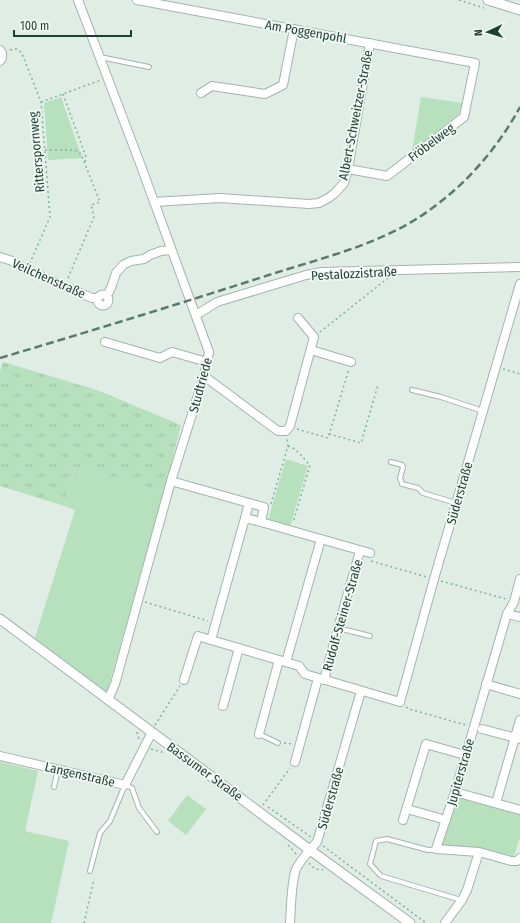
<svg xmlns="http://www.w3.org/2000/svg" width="520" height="923" font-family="'Fira Sans Condensed',sans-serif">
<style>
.grass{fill:url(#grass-tufts)}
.park{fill:#b7e0bc}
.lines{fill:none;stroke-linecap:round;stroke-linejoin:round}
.service-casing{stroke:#a2b5ac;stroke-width:6}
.minor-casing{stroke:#a2b5ac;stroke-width:10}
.tertiary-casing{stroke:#a2b5ac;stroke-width:11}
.path{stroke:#7db49b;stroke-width:1.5;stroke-dasharray:2 3;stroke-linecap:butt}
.service{stroke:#fff;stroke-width:4}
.minor{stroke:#fff;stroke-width:8}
.tertiary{stroke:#fff;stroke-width:9}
.rail{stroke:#597b6d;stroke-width:2.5;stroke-dasharray:8 4;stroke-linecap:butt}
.labels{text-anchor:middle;stroke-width:3.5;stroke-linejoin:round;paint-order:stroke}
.street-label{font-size:13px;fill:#1f3f32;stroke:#f1f9f4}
</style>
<defs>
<pattern id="grass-tufts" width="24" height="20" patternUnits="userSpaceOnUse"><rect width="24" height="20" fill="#b7e0bc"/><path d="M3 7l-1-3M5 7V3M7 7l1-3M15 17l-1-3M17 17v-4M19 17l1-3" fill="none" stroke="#9dc1a2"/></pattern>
</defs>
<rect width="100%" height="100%" fill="#e0ede5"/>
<path class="grass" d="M3,362L97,390L181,425L164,492L75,467L64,506L0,486V371Z"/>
<g class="park">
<path d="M61,97L82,158L48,160L44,103Z"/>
<path d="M421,97L462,103L459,114L412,151Z"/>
<path d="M286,459L308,466L290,527L268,520Z"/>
<path d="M75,467L164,492L107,692L35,638L75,510L64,506Z"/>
<path d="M0,762L38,771L25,831L69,841L51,923H0Z"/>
<path d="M187,795L206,809L186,835L168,821Z"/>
<path d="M456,796L520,814V837L513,859L440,847Z"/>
</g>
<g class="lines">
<defs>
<g id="service">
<path d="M100,57L149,67"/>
<path d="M412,390L441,397L483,411"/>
<path d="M391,462L402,465L403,467L400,478L402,484L418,488L423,493L456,503"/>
<path d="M338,628L370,636"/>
<path d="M259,734L278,743"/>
<path d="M54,787L58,769"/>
<path d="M436,849L430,850H428L387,839L376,841L370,864L381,876L461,900"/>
<path d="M90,871L100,833L110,821L125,785L132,788L139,808L157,832"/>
</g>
<g id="minor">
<path d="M78,0L141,166L209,352L204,376L171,481L115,684L108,700"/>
<path d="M137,0L475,63L464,117L387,176L348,169"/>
<path d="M0,50C3,53 3,58 0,61"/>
<path d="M201,93L212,86L265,94L283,85L294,29"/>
<path d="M154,202L220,198L309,204L319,203L330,197L336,192L344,183L348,169L370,43"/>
<path d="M0,257L12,261L27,270L92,298H97"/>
<circle cx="103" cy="300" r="5.5"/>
<path d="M107,295L111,288L116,273L123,265L131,261L144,259L150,255L161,251L171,250"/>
<path d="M196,315L217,302L306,275L321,272L520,267"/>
<path d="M105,342L160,358L172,352L207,362"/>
<path d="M311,350L351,362"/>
<path d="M204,376L278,431H286L290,426L314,337L298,318"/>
<path d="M171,481L249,503"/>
<path d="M261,522L245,518L249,503L264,507L261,522L370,553"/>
<path d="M520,579L514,602L507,614L455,792L436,849L479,852L511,861H517L520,858"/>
<path d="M507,614L520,617"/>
<path d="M211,640L299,666L305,674L400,702L434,579L520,284"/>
<path d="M286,662L321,539"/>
<path d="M184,680L198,636L211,640L245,518"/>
<path d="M324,680L338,628L360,551"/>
<path d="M486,684L520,694"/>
<path d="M223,706L239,648"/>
<path d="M482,729L520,739"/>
<path d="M259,734L279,660"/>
<path d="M0,756L125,785L152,732"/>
<path d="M295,762L318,678"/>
<path d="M455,792L520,810"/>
<path d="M496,803L520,720"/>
<path d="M407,809L446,820"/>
<path d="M403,820L426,744L465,755"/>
<path d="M290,923C291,908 291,883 296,869C301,859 310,850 317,842L361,691"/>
<path d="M445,923L462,900L467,890L479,852"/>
</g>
<g id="tertiary">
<path d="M488,0L520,10"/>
<path d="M0,619L310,850L410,923"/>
</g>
</defs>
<use href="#service" class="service-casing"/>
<use href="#minor" class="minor-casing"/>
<use href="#tertiary" class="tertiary-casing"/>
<g class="path">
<path d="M459,0L484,8"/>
<path d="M10,50C18,48 19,49 23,56L41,102L50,217L30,263"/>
<path d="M63,94L86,157L85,162"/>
<path d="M41,102L101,80"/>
<path d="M45,150H75L81,154L100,202L91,205L94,217L68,278"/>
<path d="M320,332L388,278"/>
<path d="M503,369L520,374"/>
<path d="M297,429L328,438L349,369"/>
<path d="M329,434L361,443L378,385"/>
<path d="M288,446L295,449L310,465L293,523"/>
<path d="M271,504L288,446L287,438"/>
<path d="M371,561L427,577"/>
<path d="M441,581L506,599"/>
<path d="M145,602L208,621"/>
<path d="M406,707L409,709L466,725"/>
<path d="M155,725L180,686"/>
<path d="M137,732L139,739"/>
<path d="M284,743L292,744"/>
<path d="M151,749L165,753"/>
<path d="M263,805L290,768"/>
<path d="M268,807L311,837"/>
<path d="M288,845L296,854"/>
<path d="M323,846L426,923"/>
<path d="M309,863L315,869L323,870"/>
<path d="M84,923L94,879"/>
</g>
<use href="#service" class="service"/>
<use href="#minor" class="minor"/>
<use href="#tertiary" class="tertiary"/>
<path class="rail" d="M0,358C91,331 182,303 272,274C322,258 377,245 421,216C463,188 496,151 520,107"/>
</g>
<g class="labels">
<g class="street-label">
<text transform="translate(306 31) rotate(10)" y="5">Am Poggenpohl</text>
<text transform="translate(355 115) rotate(-79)" y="5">Albert-Schweitzer-Straße</text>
<text transform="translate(431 142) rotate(-37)" y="5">Fröbelweg</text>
<text transform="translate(36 152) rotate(-95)" y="5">Ritterspornweg</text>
<text transform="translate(354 273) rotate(-3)" y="5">Pestalozzistraße</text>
<text transform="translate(49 278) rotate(24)" y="5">Veilchenstraße</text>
<text transform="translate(200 385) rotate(-75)" y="5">Studtriede</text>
<text transform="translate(459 493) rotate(-74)" y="5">Süderstraße</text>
<text transform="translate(342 615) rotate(-74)" y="5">Rudolf-Steiner-Straße</text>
<text transform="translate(205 771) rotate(36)" y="5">Bassumer Straße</text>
<text transform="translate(460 772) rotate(-74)" y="5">Jupiterstraße</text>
<text transform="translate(80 774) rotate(13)" y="5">Langenstraße</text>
<text transform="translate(330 798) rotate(-74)" y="5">Süderstraße</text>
</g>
</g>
<g transform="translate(488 32) rotate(266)" stroke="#f1f9f4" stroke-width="3" paint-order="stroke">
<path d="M0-3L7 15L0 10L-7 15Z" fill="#1f3f32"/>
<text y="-6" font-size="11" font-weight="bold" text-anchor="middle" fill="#1f3f32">N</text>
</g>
<path d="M14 30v6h117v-6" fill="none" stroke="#1f3f32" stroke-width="2"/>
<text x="20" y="30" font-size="12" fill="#1f3f32" stroke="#f1f9f4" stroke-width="3" paint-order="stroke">100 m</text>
</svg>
